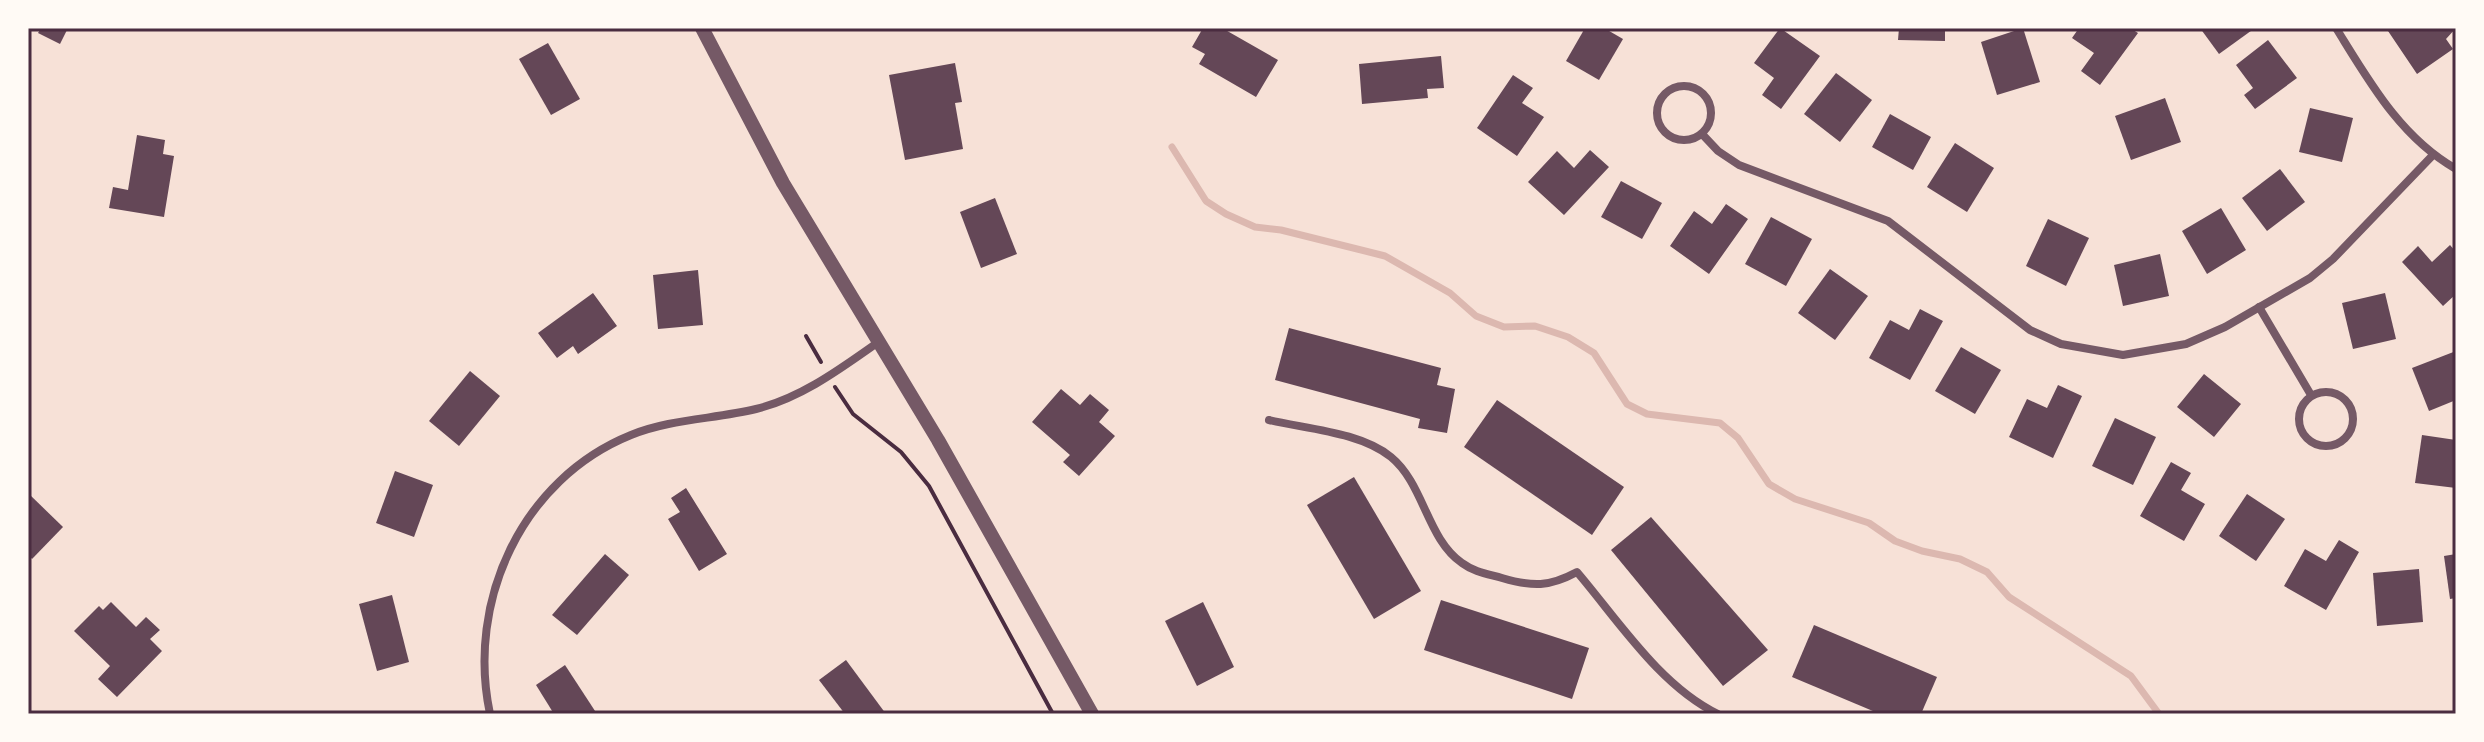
<svg xmlns="http://www.w3.org/2000/svg" width="2484" height="742" font-family="'Alegreya Sans',sans-serif">
<style>
.lines{fill:none;stroke-linecap:round;stroke-linejoin:round}
.stream{stroke:#dcb8b0;stroke-width:7}
.building{fill:#644757}
.path{stroke:#4a2c40;stroke-width:4}
.minor{stroke:#755966;stroke-width:8}
.tertiary{stroke:#755966;stroke-width:14}
.neatline{fill:none;stroke:#4a2c40;stroke-width:3}
</style>
<rect width="100%" height="100%" fill="#f7e1d7"/>
<g class="lines">
<path class="stream" d="M1172,147L1206,201L1226,214L1255,227L1281,230L1385,256L1450,293L1476,316L1504,327L1535,326L1568,337L1594,353L1627,404L1647,414L1720,423L1738,438L1769,484L1795,499L1869,523L1895,541L1922,551L1960,559L1987,572L2009,597L2131,676L2159,714"/>
</g>
<g class="building">
<path d="M41,28H68L60,44L38,33Z"/>
<path d="M1203,28H1222L1278,60L1256,97L1199,64L1205,54L1192,47Z"/>
<path d="M1585,28H1604L1623,39L1599,80L1566,61Z"/>
<path d="M1780,28L1820,56L1781,109L1762,95L1774,78L1754,63Z"/>
<path d="M1899,28H1945V41L1898,40Z"/>
<path d="M2023,28L2040,82L1997,95L1981,42Z"/>
<path d="M2079,28H2130L2138,33L2100,85L2081,71L2094,53L2072,38Z"/>
<path d="M2200,28H2255L2219,54Z"/>
<path d="M2386,28H2456L2446,39L2453,49L2417,74Z"/>
<path d="M2268,40L2297,78L2255,109L2244,95L2253,88L2236,65Z"/>
<path d="M548,43L580,99L551,115L519,59Z"/>
<path d="M1441,56L1444,88L1427,89L1428,98L1362,104L1359,64Z"/>
<path d="M955,63L962,102L955,103L963,149L905,160L889,75Z"/>
<path d="M1836,73L1872,100L1840,142L1804,114Z"/>
<path d="M1513,75L1533,88L1522,103L1544,117L1517,156L1477,128Z"/>
<path d="M2165,98L2181,142L2131,160L2115,116Z"/>
<path d="M2310,108L2353,118L2342,162L2299,152Z"/>
<path d="M1890,114L1931,137L1913,170L1872,147Z"/>
<path d="M137,135L165,140L163,154L174,156L164,217L109,208L113,187L128,190Z"/>
<path d="M1955,143L1994,168L1967,212L1927,187Z"/>
<path d="M1590,150L1609,167L1564,215L1528,182L1557,151L1574,168Z"/>
<path d="M2280,169L2305,202L2267,231L2242,198Z"/>
<path d="M1621,181L1662,203L1642,239L1601,217Z"/>
<path d="M995,198L1017,254L981,268L960,212Z"/>
<path d="M1726,204L1748,219L1709,274L1670,246L1694,211L1712,224Z"/>
<path d="M2221,208L2246,250L2207,274L2182,231Z"/>
<path d="M1771,217L1812,239L1786,286L1745,264Z"/>
<path d="M2048,219L2089,238L2066,286L2026,266Z"/>
<path d="M2450,245L2456,252V294L2443,306L2402,262L2418,246L2432,262Z"/>
<path d="M2160,254L2169,296L2123,306L2114,265Z"/>
<path d="M1830,269L1868,296L1835,340L1798,313Z"/>
<path d="M698,270L703,325L658,329L653,275Z"/>
<path d="M593,293L617,326L578,354L573,346L557,358L538,333Z"/>
<path d="M2385,293L2396,339L2353,349L2342,303Z"/>
<path d="M1920,309L1943,321L1910,380L1869,358L1890,320L1909,330Z"/>
<path d="M1289,328L1441,368L1437,385L1455,389L1447,433L1418,428L1420,419L1275,380Z"/>
<path d="M1961,347L2001,370L1975,414L1935,391Z"/>
<path d="M2456,351V400L2429,411L2412,368Z"/>
<path d="M470,371L500,396L459,446L429,421Z"/>
<path d="M2204,374L2241,404L2214,437L2177,407Z"/>
<path d="M2058,385L2082,396L2053,458L2009,437L2027,399L2047,408Z"/>
<path d="M1061,389L1080,405L1090,394L1109,410L1099,422L1115,436L1079,476L1063,462L1070,455L1032,422Z"/>
<path d="M1497,400L1624,487L1592,535L1464,447Z"/>
<path d="M2115,418L2156,437L2133,485L2092,466Z"/>
<path d="M2422,435L2456,440V488L2415,483Z"/>
<path d="M2171,462L2191,473L2181,490L2205,504L2184,541L2140,516Z"/>
<path d="M395,471L433,485L414,537L376,523Z"/>
<path d="M1354,477L1421,591L1374,619L1307,505Z"/>
<path d="M686,488L727,554L699,571L668,519L680,512L671,498Z"/>
<path d="M28,493L63,527L32,559L28,554Z"/>
<path d="M2247,494L2285,519L2256,561L2219,536Z"/>
<path d="M1651,517L1768,650L1723,686L1611,550Z"/>
<path d="M2339,540L2359,552L2326,610L2284,586L2305,549L2326,561Z"/>
<path d="M605,554L629,575L577,635L552,615Z"/>
<path d="M2456,554V598L2450,599L2444,556Z"/>
<path d="M2419,569L2423,622L2377,626L2373,573Z"/>
<path d="M392,595L409,662L377,671L359,604Z"/>
<path d="M1441,600L1589,648L1572,699L1424,650Z"/>
<path d="M111,602L136,627L146,617L160,630L150,639L162,651L117,697L98,679L110,666L74,631L99,606L103,610Z"/>
<path d="M1203,602L1234,667L1197,686L1165,621Z"/>
<path d="M1814,625L1937,677L1921,714H1880L1792,677Z"/>
<path d="M846,660L886,714H845L819,680Z"/>
<path d="M565,665L597,714H554L536,685Z"/>
</g>
<g class="lines">
<g class="path">
<path d="M806,336L821,362"/>
<path d="M835,387L853,414L901,452L929,486L1053,714"/>
</g>
<g class="minor">
<path d="M2336,28C2369,81 2400,137 2456,169"/>
<circle cx="1684" cy="113" r="27"/>
<path d="M1702,134L1718,151L1739,165L1888,221L2030,330L2061,344L2123,355L2186,344L2225,327L2310,278L2333,259L2433,155"/>
<path d="M2259,307L2311,395"/>
<circle cx="2326" cy="419" r="27"/>
<path d="M1269,420C1307,429 1360,432 1391,457C1424,484 1427,539 1462,563C1474,572 1488,574 1502,578C1533,587 1549,587 1577,572C1618,620 1660,686 1718,714"/>
<path d="M490,714C466,601 522,479 631,435C670,419 715,419 756,409C801,398 840,369 877,343"/>
</g>
<path class="tertiary" d="M702,28L783,183L938,440L1092,714"/>
</g>
<rect width="2484" height="742" fill="none" stroke="#fffaf5" stroke-width="60"/>
<rect x="30" y="30" width="2424" height="682" class="neatline"/>
</svg>
